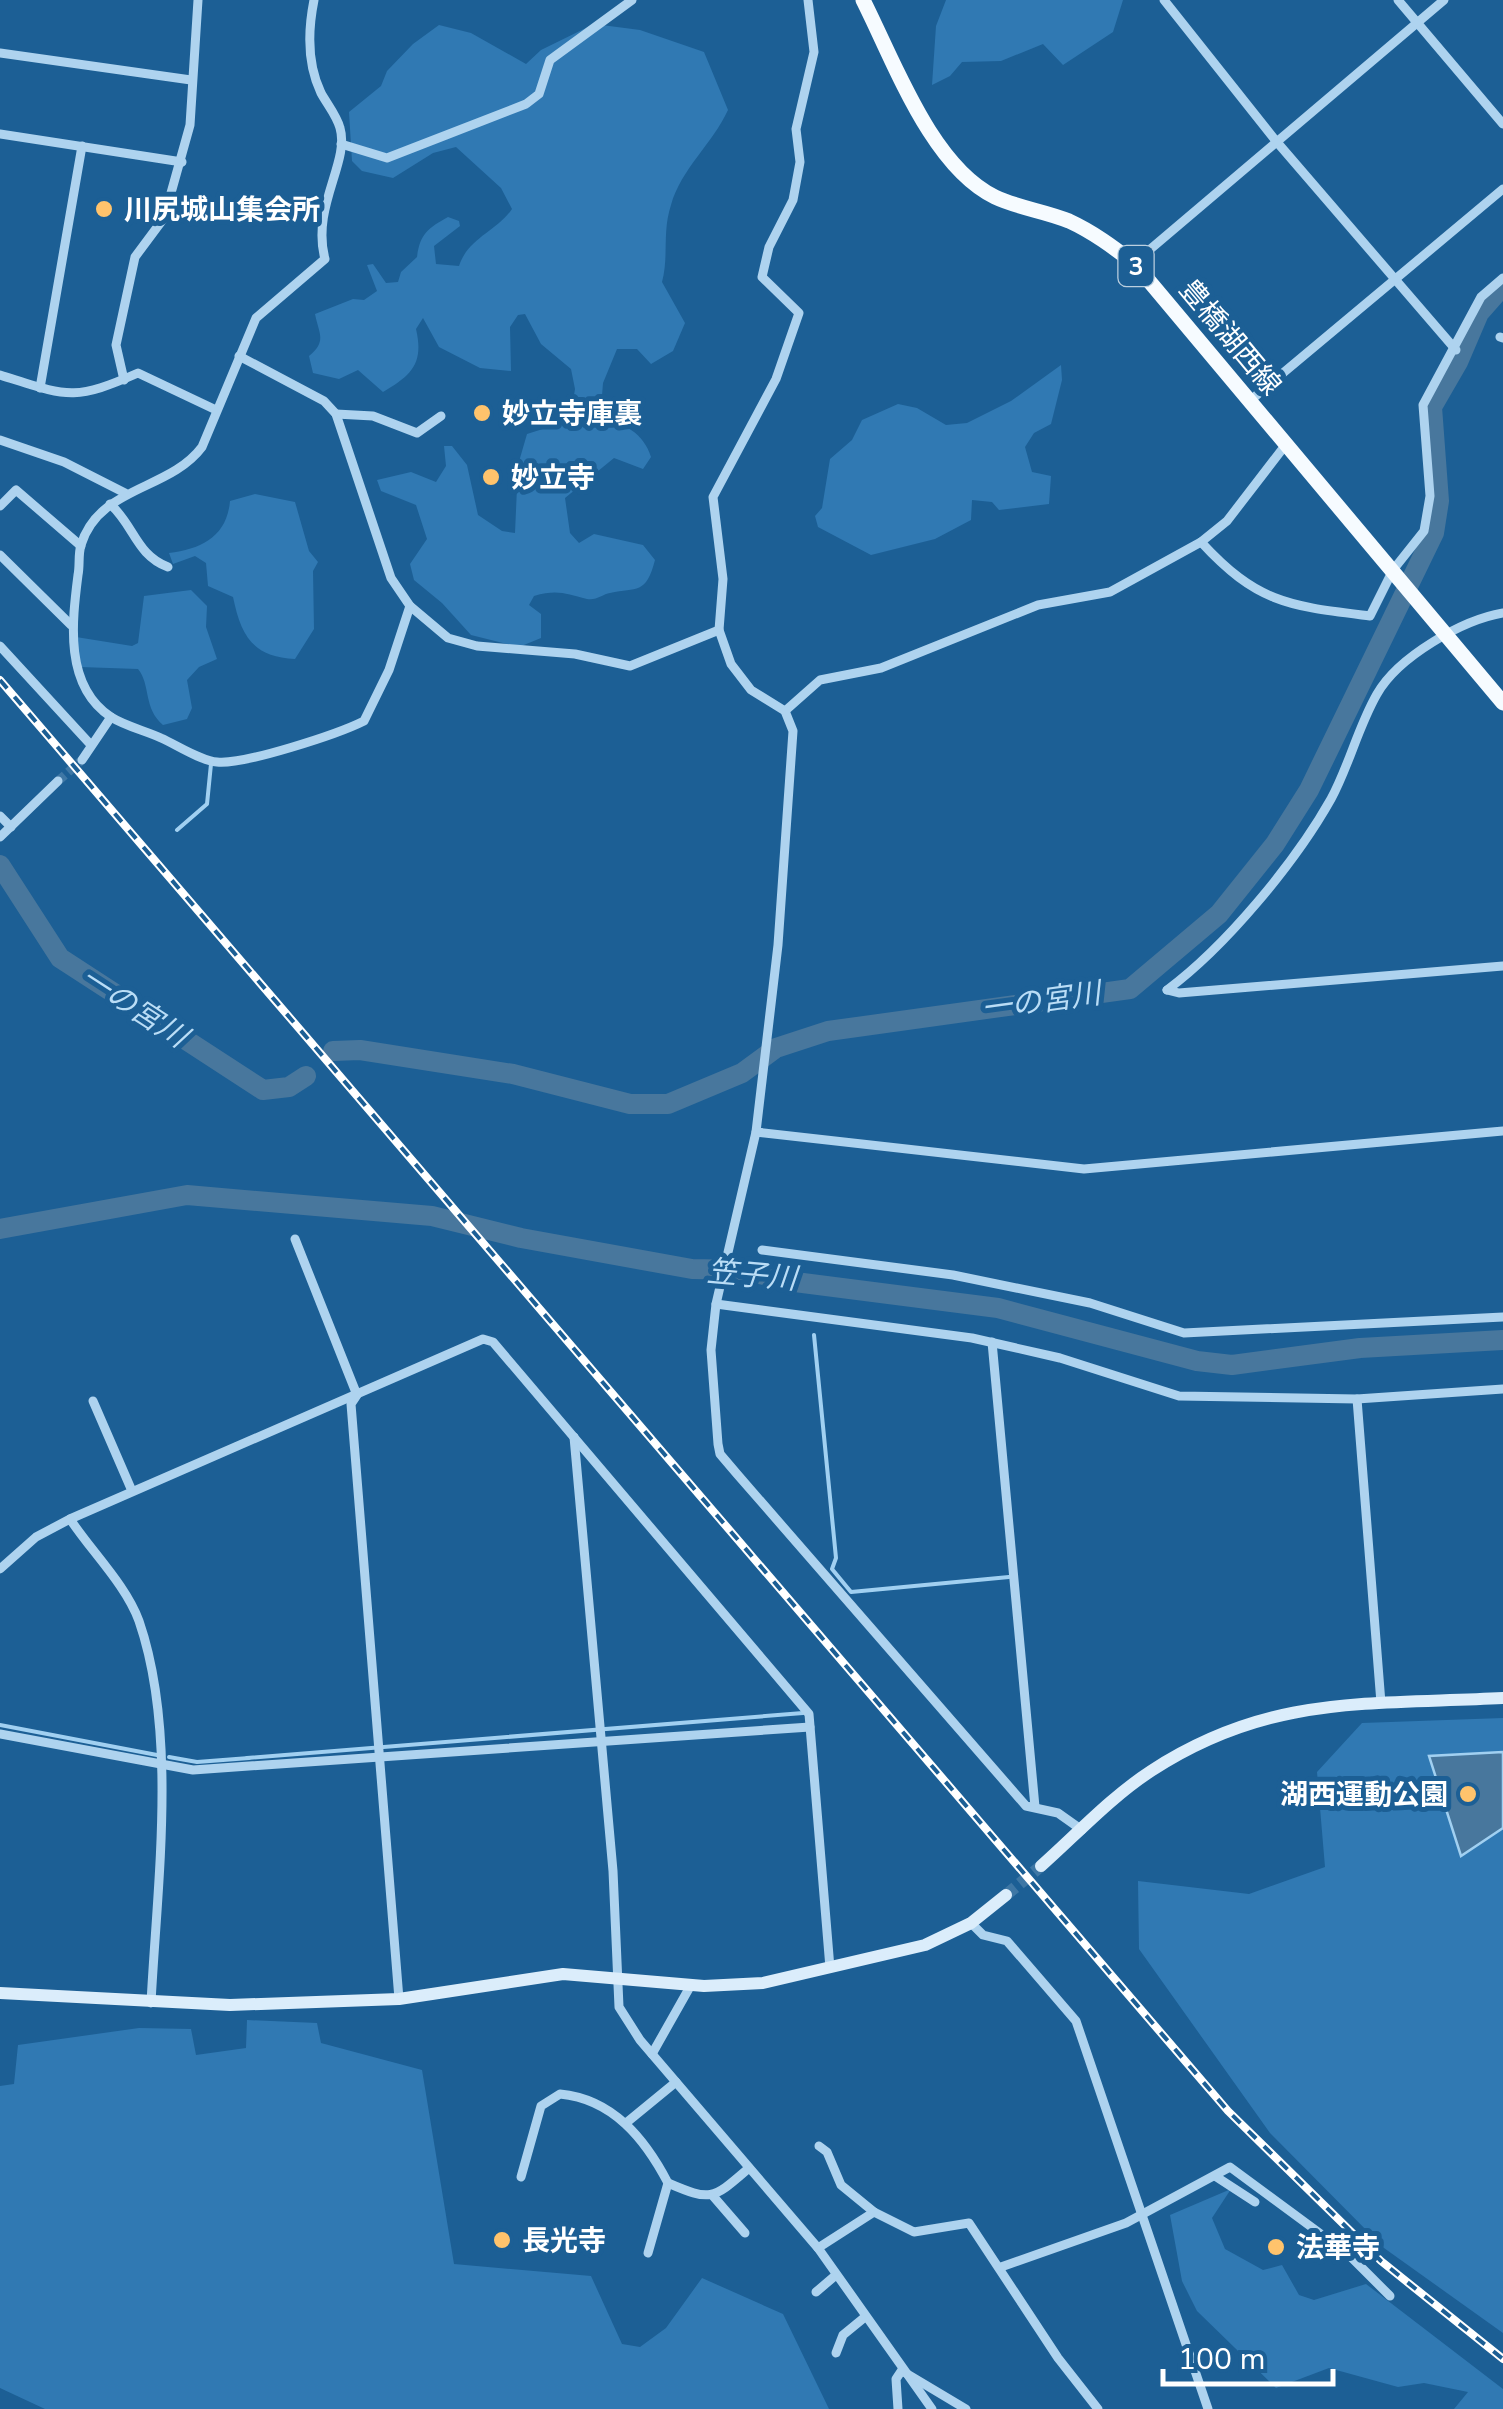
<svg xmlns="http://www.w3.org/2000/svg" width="1503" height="2409" font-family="'Nunito Sans','Noto Sans JP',sans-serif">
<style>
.green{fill:#3079b3}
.water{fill:#48779d;stroke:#a1d0f1;stroke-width:2.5}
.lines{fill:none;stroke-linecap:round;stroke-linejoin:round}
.stream{stroke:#a1d0f1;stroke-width:4}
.river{stroke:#48779d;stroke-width:20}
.street-tunnel{stroke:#3e77a5;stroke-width:9;stroke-dasharray:9 4.5;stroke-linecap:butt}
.secondary-tunnel{stroke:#3e77a5;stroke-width:12;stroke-dasharray:12 6;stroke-linecap:butt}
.street{stroke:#aed3ef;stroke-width:9}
.secondary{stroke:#dbedfb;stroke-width:12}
.primary{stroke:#f6fbff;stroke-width:15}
.rail-casing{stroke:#fff;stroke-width:8}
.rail{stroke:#1c5f95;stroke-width:4;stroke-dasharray:11;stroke-linecap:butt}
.poi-dot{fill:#ffc36c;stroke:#1c5f95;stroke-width:4}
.labels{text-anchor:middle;stroke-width:10;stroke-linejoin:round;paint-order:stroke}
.shield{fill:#1c5f95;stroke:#bbcfdf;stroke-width:2.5}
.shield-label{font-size:25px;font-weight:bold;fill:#fff}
.poi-label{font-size:28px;font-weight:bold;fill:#fff;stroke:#1c5f95;text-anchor:start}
.street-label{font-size:28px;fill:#fff;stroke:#1c5f95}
.water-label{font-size:30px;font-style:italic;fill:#baddf6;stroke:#1c5f95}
</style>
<rect width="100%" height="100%" fill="#1c5f95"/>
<g class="green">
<path d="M946,0H1123L1113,32L1063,65L1043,44L1001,61L962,62L950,76L932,85L936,26Z"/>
<path d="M594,24L640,30L704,52L728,110C713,143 681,169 671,205C662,232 669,256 662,282L685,323L673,351L651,364L637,349H617L603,383L600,421C624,421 644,434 651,457L643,469L614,458L565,498L570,533L579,543L594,534L643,545L655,560C646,595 637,587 610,593C603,594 596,601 587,599C566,594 558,589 534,596L529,605L541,614V638L519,647L471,635L442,603L414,580L410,564L427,539L416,505L381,491L377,480L411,472L436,482L446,466L444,446H452L467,465L478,515L502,531L515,533L518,465L527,434L565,422L571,414L575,389L571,369L541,344L525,314L518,315L510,327L511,371L480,368L439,347L423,318L416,329C424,363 412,375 383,392L358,370L339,379L313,373L309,356C327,341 319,334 315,314L353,299L364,300L377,291L367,265L373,264L386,283L398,282L401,272L417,257C420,234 428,228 448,217L459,221L460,226L434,246L436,264L459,266C468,238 497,231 512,209L501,188L456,147L433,153L393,178L362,171L352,161L349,112L381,86L387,71L413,44L439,25L471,33L526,64L541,50Z"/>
<path d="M1061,365L1062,380L1051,424L1034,433L1025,447L1032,472L1051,476L1049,504L999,510L992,502L972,500L971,520L935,539L871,555L818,527L815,516L822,508L830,459L852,440L862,420L898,404L917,408L946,425L967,423L1011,401Z"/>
<path d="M255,494L295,502L309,551L318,562L313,571L314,629L295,659C252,657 241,635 233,597L208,586L206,563L195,556L173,564L169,553C202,549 227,536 230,501Z"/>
<path d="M191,590L207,606L206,627L217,659L199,667L187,680L192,708L187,719L163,725C143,708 151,685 138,669L80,667L76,637L132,646L138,643L144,596Z"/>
<path d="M1503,1718V2333L1384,2248L1270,2133L1139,1949L1138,1881L1249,1894L1325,1867L1317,1772L1362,1723Z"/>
<path d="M247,2020L317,2023L321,2043L422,2070L454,2264L591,2276L622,2344L640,2347L666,2328L702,2278L783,2314L829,2409H45L0,2388V2086L14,2084L18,2045L139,2028L191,2029L196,2055L246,2048Z"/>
<path d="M1231,2189L1212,2218L1225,2249L1263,2270L1282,2265L1299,2295L1314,2300L1366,2284L1503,2389V2409H1454L1468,2392L1424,2383L1398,2387L1329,2368L1276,2388L1197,2311L1182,2281L1170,2215Z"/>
</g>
<path class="water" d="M1503,1752V1828L1461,1856L1429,1756Z"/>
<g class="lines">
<g class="stream">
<path d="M177,830L207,804L211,764"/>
<path d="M814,1335L836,1558L832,1569L851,1592L1009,1577"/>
<path d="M0,1725L157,1755"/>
<path d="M169,1757L197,1762L249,1758"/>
<path d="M247,1758L803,1713"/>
</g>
<g class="river">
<path d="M0,865L60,958L263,1090L289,1087L306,1076"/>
<path d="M333,1051L360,1050L513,1074L630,1104H668L742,1073L776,1048L828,1031L1130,989L1219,914L1275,844L1309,790L1434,533L1439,501L1432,407L1458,362L1479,313L1503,286"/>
<path d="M0,1229L187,1195L432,1216L521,1238L692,1269L742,1270L795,1282L998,1308L1197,1361L1232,1365L1360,1348L1503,1340"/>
</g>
<path class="street-tunnel" d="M58,781L82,760"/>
<path class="secondary-tunnel" d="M1006,1895L1041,1866"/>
<g class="street">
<path d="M314,0C308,30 307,64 321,93C327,104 337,116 340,128C350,162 311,207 325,259L256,318L202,447C169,491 99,486 81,545C78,554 80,566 78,575C72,622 64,686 111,717C125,726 146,731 161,738C177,745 199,760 217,762C244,765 338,734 364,721L389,670L410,606"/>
<path d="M808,0L814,52L796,129L800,162L793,200L769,247L762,277L799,313L776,379L713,497L723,579L719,630L731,664L751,690L785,711L793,731L778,945L756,1132L716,1304L711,1350L718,1444L720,1454L737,1474L1026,1806L1058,1813L1082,1830"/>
<path d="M1164,0L1276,141L1456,350"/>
<path d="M1398,0L1503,124"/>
<path d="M0,53L191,80"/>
<path d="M0,134L182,162"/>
<path d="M341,144L387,158L526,104L539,94L550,60L632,0"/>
<path d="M1134,263L1444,0"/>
<path d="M1500,337L1503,338"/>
<path d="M239,356L324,401L336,414L391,578L410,606L448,638L477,646L575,654L630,666L719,630"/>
<path d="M0,375C67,396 72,402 138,373L214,409"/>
<path d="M124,380L116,345L135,257L164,218L190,125L198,0"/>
<path d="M40,388L82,146"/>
<path d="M1252,399L1503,189"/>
<path d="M336,414L373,416L417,433L441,416"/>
<path d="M0,440L64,462L125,493"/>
<path d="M110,504C134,525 136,555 168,567"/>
<path d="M0,506L16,490L81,546"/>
<path d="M1201,542C1258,604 1290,606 1370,616L1393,570L1424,531L1430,496L1423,405L1481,297L1503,278"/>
<path d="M0,555L71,625"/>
<path d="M0,646L91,745"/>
<path d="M785,711L820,680L881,668L1038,605L1110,592L1201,542L1227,521L1287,443"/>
<path d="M82,760L111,717"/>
<path d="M0,816L11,827"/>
<path d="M0,837L58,781"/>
<path d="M1167,990C1225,947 1295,863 1331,799C1349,766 1358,727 1377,694C1398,657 1462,620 1503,613"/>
<path d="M1167,990L1179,993L1503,966"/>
<path d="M756,1132L1084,1169L1503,1131"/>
<path d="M295,1239L357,1395L351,1404L399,1999"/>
<path d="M762,1250L953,1275L1090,1303L1184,1333L1503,1317"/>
<path d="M716,1304L972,1338L1060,1358L1179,1396L1357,1399L1503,1389"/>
<path d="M992,1342L1035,1807"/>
<path d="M1357,1399L1381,1703"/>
<path d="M93,1401L132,1491"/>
<path d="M574,1437L613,1871L619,2007L640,2040L818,2248L932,2409"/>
<path d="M70,1519C91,1551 126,1585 139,1621C178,1734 157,1885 151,2003"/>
<path d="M0,1569L36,1537L70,1519L483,1339L493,1342L809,1714L830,1968"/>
<path d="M0,1734L193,1770L810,1727"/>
<path d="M971,1923L983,1935L1007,1941L1076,2021L1208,2409"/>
<path d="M652,2054L691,1985"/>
<path d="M626,2123L676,2082"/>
<path d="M819,2146L827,2152L841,2185L874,2212"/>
<path d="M1215,2176L1255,2202"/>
<path d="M521,2177L541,2106L560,2094C613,2099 645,2139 668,2183"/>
<path d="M713,2196L745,2233"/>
<path d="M818,2248L874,2212L914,2232L969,2223L1058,2358L1098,2409"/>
<path d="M648,2253L668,2183C712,2202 713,2199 749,2168"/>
<path d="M1001,2267L1126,2223L1230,2167L1348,2254L1390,2296"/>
<path d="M816,2292L836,2275"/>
<path d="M836,2353L843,2335L865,2317"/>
<path d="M904,2372L966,2409"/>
<path d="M898,2409L896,2379L902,2370"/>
</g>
<g class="secondary">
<path d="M1041,1866C1076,1835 1111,1797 1151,1771C1269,1694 1368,1705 1503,1698"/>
<path d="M0,1993L230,2005L399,1999L563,1974L704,1986L763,1983L925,1945L971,1923L1006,1895"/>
</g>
<path class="primary" d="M863,0C894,61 931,166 995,197C1018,208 1045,211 1069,221C1093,232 1113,247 1134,263L1503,703"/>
<defs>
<path id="rail" d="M0,680L1228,2111L1381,2261L1503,2359"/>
</defs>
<use href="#rail" class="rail-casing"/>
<use href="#rail" class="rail"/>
</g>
<g class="poi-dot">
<circle cx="104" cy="209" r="10"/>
<circle cx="482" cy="413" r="10"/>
<circle cx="491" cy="477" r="10"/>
<circle cx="1468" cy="1794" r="10"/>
<circle cx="502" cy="2240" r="10"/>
<circle cx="1276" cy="2247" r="10"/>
</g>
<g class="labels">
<rect class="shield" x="1118.5" y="246" width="35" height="40" rx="8"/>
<g class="shield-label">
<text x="1136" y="275">3</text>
</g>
<g class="poi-label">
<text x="124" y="219">川尻城山集会所</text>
<text x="502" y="423">妙立寺庫裏</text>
<text x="511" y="487">妙立寺</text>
<text x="1448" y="1804" text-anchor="end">湖西運動公園</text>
<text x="522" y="2250">長光寺</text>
<text x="1296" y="2257">法華寺</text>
</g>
<g class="street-label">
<text transform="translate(1231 337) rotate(50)" y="10">豊橋湖西線</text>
</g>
<g class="water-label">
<text transform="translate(1041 1001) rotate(-8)" y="10">一の宮川</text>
<text transform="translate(134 1007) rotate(33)" y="10">一の宮川</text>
<text transform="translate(752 1275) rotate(5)" y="10">笠子川</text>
</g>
</g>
<path d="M1163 2369v15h170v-15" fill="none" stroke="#ffffff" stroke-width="5"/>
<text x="1178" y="2369" font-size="30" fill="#ffffff" stroke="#1c5f95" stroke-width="8" paint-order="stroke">100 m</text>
</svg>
